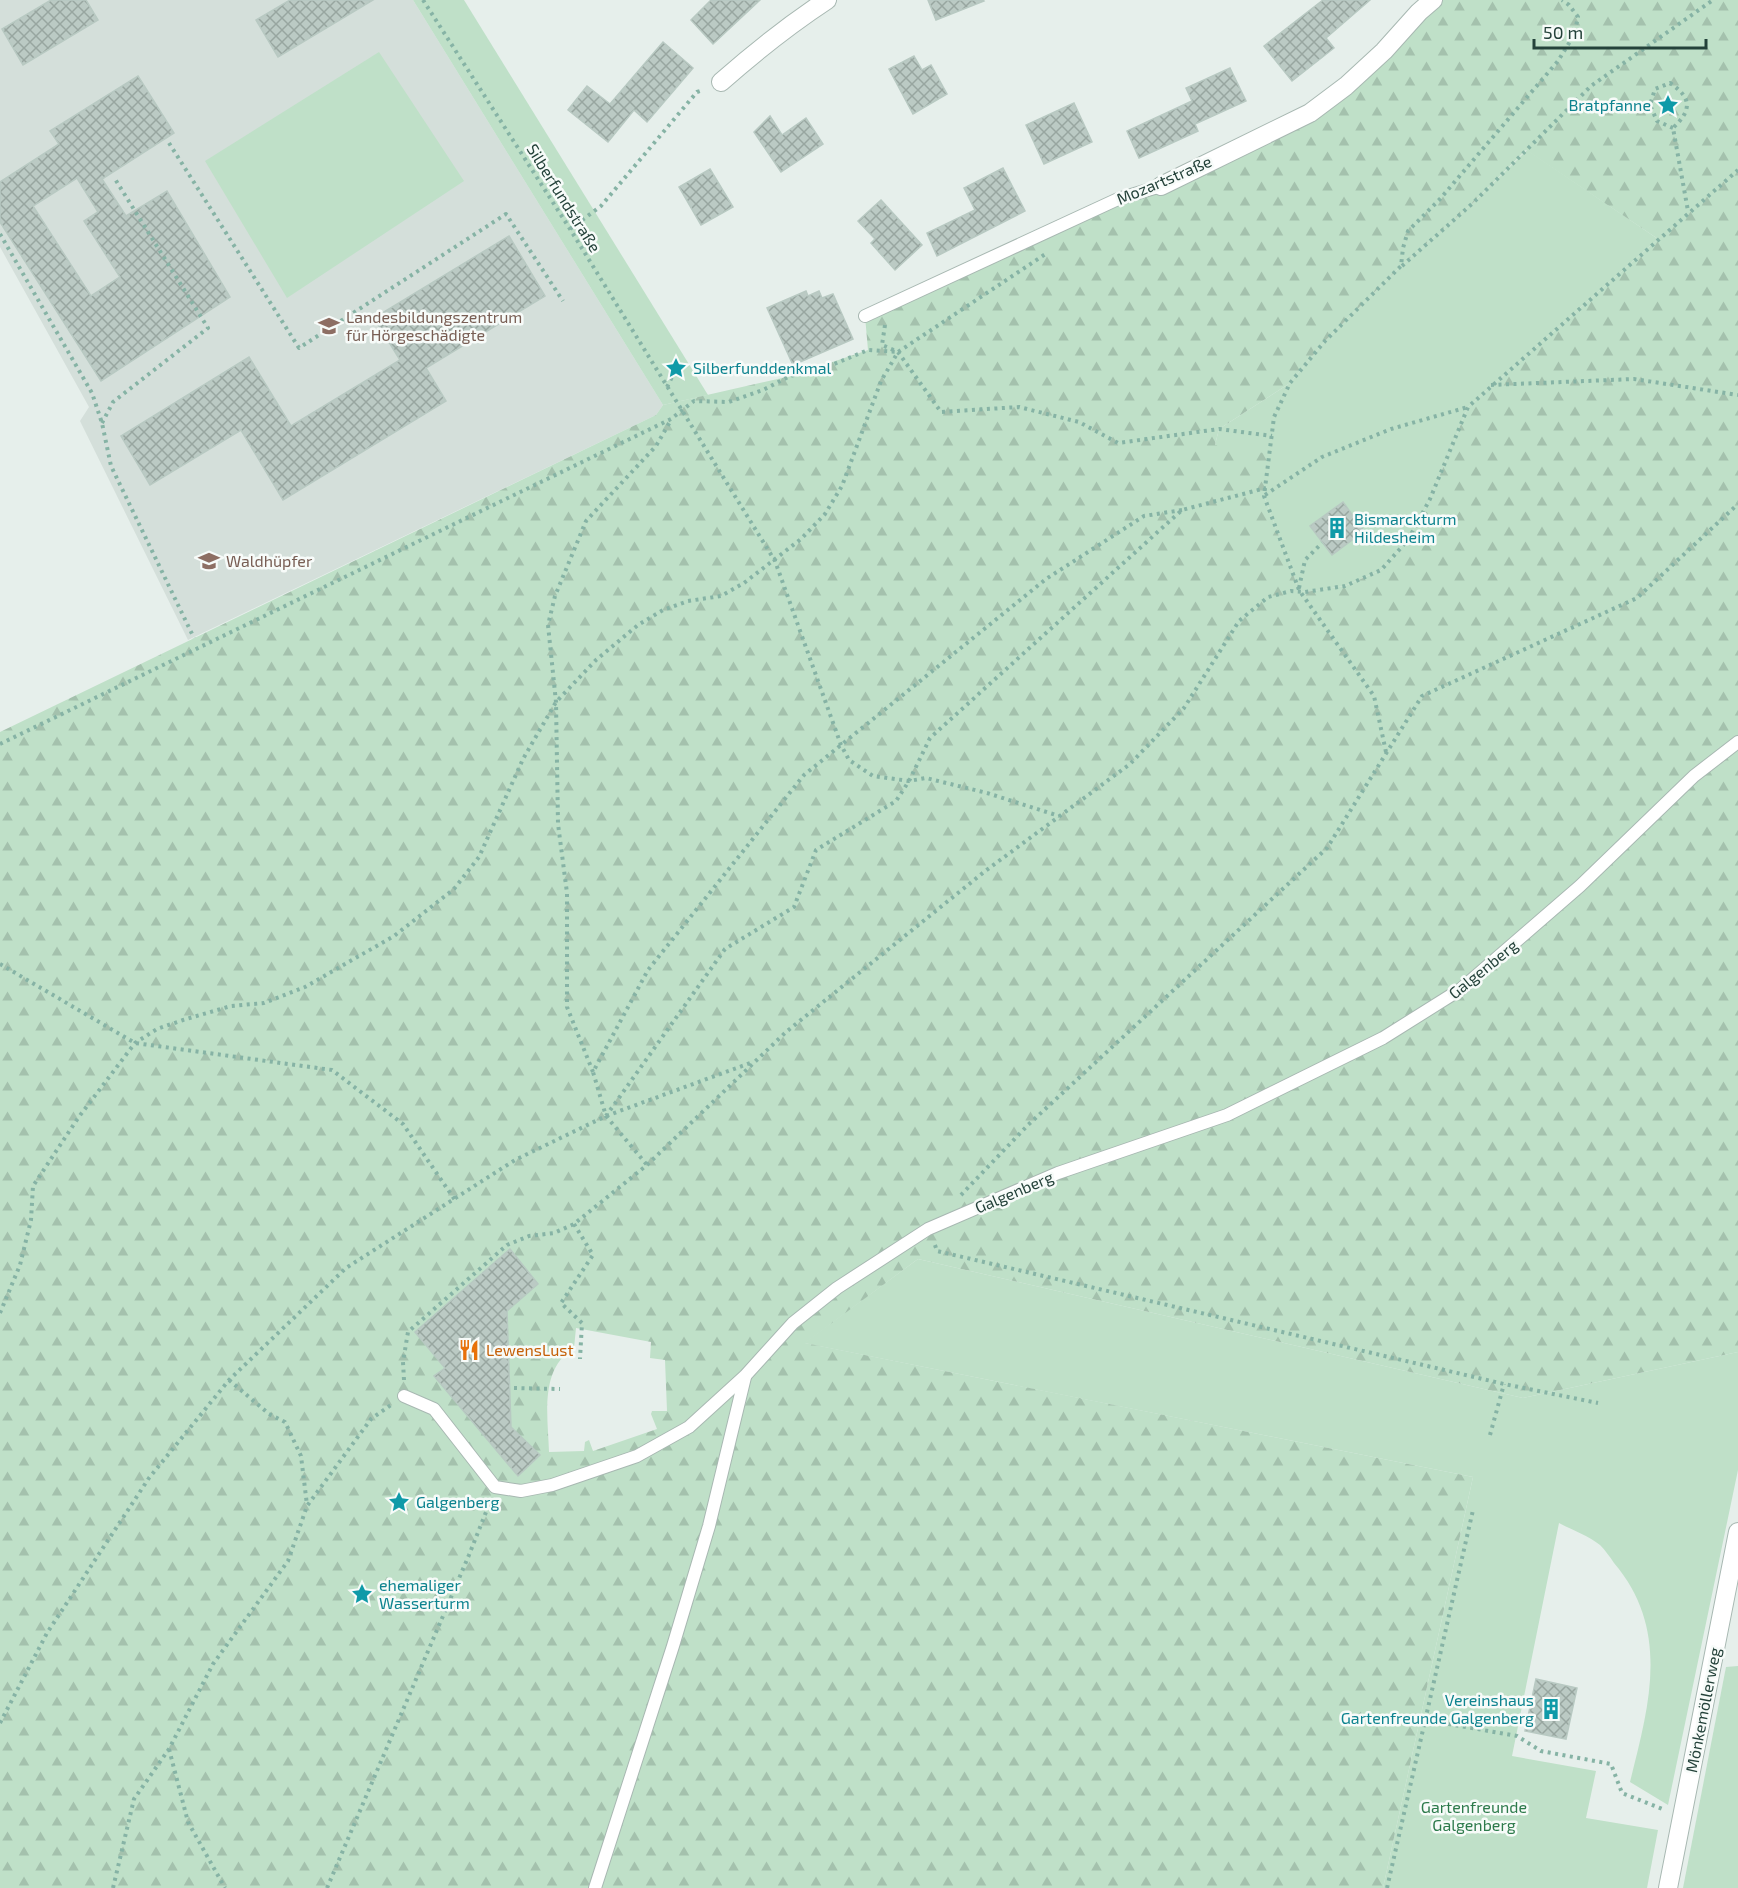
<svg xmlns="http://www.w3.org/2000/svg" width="1738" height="1888" font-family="'Exo 2',sans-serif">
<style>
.built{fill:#d4dfda}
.green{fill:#bfe0c8}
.forest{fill:url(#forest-firs);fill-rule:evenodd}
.building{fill:url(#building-cross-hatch);stroke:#b8c9c2;stroke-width:1.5;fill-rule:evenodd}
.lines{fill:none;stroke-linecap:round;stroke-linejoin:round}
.service-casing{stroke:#a8b8b2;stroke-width:14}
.minor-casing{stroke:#a8b8b2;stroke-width:20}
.path{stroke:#86b3a5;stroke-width:4;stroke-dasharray:3 4.5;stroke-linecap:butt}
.service{stroke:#fff;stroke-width:12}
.minor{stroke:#fff;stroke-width:18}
.labels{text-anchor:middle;stroke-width:5;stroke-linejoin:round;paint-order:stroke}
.culture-label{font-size:16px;fill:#0d838f;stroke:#f7fbf9;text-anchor:start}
.street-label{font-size:16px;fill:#24423a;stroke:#f7fbf9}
.education-label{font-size:16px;fill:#785e54;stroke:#f7fbf9;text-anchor:start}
.food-label{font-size:16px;fill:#c56008;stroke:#f7fbf9;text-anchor:start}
.park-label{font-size:16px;fill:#2d7a4b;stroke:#f7fbf9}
</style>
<defs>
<pattern id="forest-firs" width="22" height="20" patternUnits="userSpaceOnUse" patternTransform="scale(1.5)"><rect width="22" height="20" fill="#bfe0c8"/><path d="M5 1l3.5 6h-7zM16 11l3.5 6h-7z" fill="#a4c1ad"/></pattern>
<pattern id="building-cross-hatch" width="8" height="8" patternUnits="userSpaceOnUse" patternTransform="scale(1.5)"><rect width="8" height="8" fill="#bbcac4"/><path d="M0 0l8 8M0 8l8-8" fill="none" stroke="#98a6a0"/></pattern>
</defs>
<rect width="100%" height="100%" fill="#e6efeb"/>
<path class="built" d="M0,0H413L663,405L656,415L188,640L80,421L89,407L0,247Z"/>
<g class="green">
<path d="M413,0H464L708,395L663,405Z"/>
<path d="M379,52L464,181L287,298L205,161Z"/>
<path d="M1527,150L1658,239L1468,407L1430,499L1408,540L1381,570L1345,586L1305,592L1299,590L1264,496L1215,445L1219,429L1290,383L1325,341L1401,266L1473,203Z"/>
<path d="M918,1259L1523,1398L1738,1352V1470L1668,1805L1630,1782C1649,1706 1671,1630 1614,1563C1610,1557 1605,1550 1600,1545C1589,1536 1572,1530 1559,1523L1512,1756L1596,1771L1586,1818L1658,1830L1647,1888H1383L1473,1477L804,1343Z"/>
<path d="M1738,1666V1888H1683L1726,1667Z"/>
</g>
<path class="forest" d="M1433,0H1738V1352L1523,1398L918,1259L805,1343L1473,1477L1383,1888H0V732L656,415L663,405L791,376L868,350L865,316L1310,113ZM1526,150L1658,239L1468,407L1430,499L1408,540L1381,570L1345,586L1305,592L1299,590L1264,496L1270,454L1215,445L1219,429L1290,383L1325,341L1401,266L1473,203ZM576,1328L651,1342L650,1358L665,1360L667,1411H652L651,1414L657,1429L593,1451L589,1440L585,1442L584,1451L549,1452C548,1417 539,1369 574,1348Z"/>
<g class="building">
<path d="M51,0H86L98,20L23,65L2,29Z"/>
<path d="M290,0H373L278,57L256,20Z"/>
<path d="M711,0H760L713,44L691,20Z"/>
<path d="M928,0H983L984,1L936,20Z"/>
<path d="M1323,0H1370L1326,38L1334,48L1292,81L1264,46Z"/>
<path d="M663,42L693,68L647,122L634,110L608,142L568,110L587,86L610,104Z"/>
<path d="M914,56L922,70L931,65L947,94L913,114L889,69Z"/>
<path d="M1230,68L1246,101L1195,124L1198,131L1139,158L1127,131L1192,101L1186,88Z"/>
<path d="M138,76L174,133L102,179L126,216L167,191L230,297L101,381L0,222V182L59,144L50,131ZM77,178L98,212L84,221L120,277L91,296L33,206Z"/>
<path d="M1074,103L1092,142L1044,164L1026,125Z"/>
<path d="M770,116L782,135L806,118L823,144L781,172L754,132Z"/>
<path d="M1003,168L1025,211L937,256L927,233L975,210L964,188Z"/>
<path d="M710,169L733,207L701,225L679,187Z"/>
<path d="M881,200L922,245L895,270L871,243L875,239L858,221Z"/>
<path d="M509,236L545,296L426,368L446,401L283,500L241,430L150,485L121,436L249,357L291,426L400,360L374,318Z"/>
<path d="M806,291L808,296L819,291L822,298L833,294L853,339L793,365L767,308Z"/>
<path d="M1343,502L1364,531L1332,555L1310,526Z"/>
<path d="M510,1249L538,1284L507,1311L511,1427L540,1455L518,1476L434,1376L445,1368L415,1332Z"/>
<path d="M1536,1679L1577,1688L1566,1739L1525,1731Z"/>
</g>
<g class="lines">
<defs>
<g id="service">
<path d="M865,316L1118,199L1161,186"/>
<path d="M404,1396L434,1409L495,1487L521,1491L552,1485L637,1456L689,1427L745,1376L793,1323L837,1288L928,1229L1058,1173L1227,1115L1383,1038L1461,989L1580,886L1694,776L1738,742"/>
<path d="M595,1888L673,1646L709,1526L745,1377"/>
</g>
<g id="minor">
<path d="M721,82C755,52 789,25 827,0"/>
<path d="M1161,186L1310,113L1346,86L1384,51L1419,12L1433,0"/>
<path d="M1668,1888L1738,1532"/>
</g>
</defs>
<use href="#service" class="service-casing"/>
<use href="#minor" class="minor-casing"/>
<g class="path">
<path d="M423,0L570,229L775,561L841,745L849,760L873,776L909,781L926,778L987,793L1059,816"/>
<path d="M1673,128L1657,121L1650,105L1655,89L1670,83C1692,98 1692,110 1673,128L1688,211"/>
<path d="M169,143L299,348L506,214L563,301"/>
<path d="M570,229L601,206L697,92L703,90"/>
<path d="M0,234L92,393L102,423L111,466L194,638"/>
<path d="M1402,266L1473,203L1591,86L1713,0"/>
<path d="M885,325L882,345L898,352L941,412L1019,407L1079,422L1118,443L1219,429L1272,436"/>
<path d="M1491,385L1634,379L1738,395"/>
<path d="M667,387L675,371"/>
<path d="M102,423L113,402L208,328L115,179"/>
<path d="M1265,495L1322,457L1391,429L1468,407"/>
<path d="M1182,510L1144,516L1046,579L804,775L648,970L593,1072L606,1116L725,949L794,907L816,850L896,801L909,781L930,738L1182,510L1266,488"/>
<path d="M1299,588L1305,560L1322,543"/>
<path d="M0,744L671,419L694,401L729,402L763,390L790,376L822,369L868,350L898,352"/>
<path d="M1386,752L1374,696L1299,590L1264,496L1274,417L1290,383L1325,341L1401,266L1403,248L1408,231L1440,199L1558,61L1574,35L1578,17L1569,5L1562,0"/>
<path d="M0,964L135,1043L332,1070L403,1124L455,1200"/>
<path d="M593,1072L567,1007V893L558,824L556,702L548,625L555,596L586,521L656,446L671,420"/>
<path d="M606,1116L647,1165"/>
<path d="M961,1195L1028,1125L1327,848L1422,696L1637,598L1738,504"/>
<path d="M574,1224L593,1255L561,1303L582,1323L580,1359"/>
<path d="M935,1245L937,1251L1504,1384L1598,1403"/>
<path d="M0,1313L20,1265L31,1220L33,1186L78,1118L135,1043L157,1029L183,1020L231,1006L264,1003L305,987L394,936L454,889L479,857L523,759L556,702L596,660L638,625L663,610L688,601L721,596L744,583L801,539L825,514L842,486L881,381L898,352L1047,253"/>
<path d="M229,1380L269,1414L285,1422L301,1456L307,1505"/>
<path d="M404,1380L403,1362L408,1332L507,1245L529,1236L554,1233L574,1224L647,1165L786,1032L984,872L1130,764L1184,708L1239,621L1268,597L1291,591L1305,592L1345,586L1381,570L1408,540L1430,499L1468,407L1738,170"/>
<path d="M514,1388L560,1389"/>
<path d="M1490,1435L1504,1384"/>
<path d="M1426,1720L1517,1736L1541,1751L1611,1764L1622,1793L1665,1810"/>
<path d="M0,1723L47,1633L149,1478L229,1380L346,1268L515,1160L606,1116L753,1062"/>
<path d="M169,1749L188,1822L225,1888"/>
<path d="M113,1888L134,1799L169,1749L213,1664L288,1561L307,1506L371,1419L391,1405"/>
<path d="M327,1888L469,1555L490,1502"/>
<path d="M1387,1888L1473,1510"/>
</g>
<use href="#service" class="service"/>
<use href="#minor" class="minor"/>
</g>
<defs>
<symbol id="sight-bare" viewBox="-9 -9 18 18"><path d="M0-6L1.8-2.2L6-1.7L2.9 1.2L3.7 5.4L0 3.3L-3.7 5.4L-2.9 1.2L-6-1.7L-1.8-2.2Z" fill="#0f9aa8" stroke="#f7fbf9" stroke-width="2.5" paint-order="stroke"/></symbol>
<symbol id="school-bare" viewBox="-9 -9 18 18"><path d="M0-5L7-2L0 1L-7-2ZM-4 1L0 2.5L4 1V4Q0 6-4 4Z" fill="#8d6e63" stroke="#f7fbf9" stroke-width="2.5" paint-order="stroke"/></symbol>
<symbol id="building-bare" viewBox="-9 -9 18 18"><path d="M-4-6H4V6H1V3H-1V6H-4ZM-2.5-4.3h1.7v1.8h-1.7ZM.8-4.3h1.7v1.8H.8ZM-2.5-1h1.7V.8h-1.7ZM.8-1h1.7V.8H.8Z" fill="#0f9aa8" stroke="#f7fbf9" stroke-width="2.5" paint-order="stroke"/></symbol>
<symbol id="restaurant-bare" viewBox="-9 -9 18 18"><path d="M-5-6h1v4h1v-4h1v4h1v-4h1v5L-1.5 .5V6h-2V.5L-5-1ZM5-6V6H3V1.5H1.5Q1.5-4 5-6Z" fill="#e8710a" stroke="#f7fbf9" stroke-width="2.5" paint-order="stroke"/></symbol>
</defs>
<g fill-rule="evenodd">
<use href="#sight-bare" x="1653" y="90" width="30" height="30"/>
<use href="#school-bare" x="314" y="311" width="30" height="30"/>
<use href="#sight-bare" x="661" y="353" width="30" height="30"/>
<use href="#building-bare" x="1322" y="513" width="30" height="30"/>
<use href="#school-bare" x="194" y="546" width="30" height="30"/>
<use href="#restaurant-bare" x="454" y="1335" width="30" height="30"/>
<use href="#sight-bare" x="384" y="1487" width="30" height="30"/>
<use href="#sight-bare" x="347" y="1579" width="30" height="30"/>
<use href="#building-bare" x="1536" y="1694" width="30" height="30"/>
</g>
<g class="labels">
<g class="culture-label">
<text x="1651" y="111" text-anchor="end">Bratpfanne</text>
<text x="693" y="374">Silberfunddenkmal</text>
<text x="1354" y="525">Bismarckturm<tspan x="1354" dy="18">Hildesheim</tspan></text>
<text x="416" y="1508">Galgenberg</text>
<text x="379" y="1591">ehemaliger<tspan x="379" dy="18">Wasserturm</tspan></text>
<text x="1534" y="1706" text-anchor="end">Vereinshaus<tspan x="1534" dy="18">Gartenfreunde Galgenberg</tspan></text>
</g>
<g class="street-label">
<text transform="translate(1164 180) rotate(-23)" y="6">Mozartstraße</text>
<text transform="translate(564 198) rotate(58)" y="6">Silberfundstraße</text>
<text transform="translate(1483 969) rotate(-39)" y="6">Galgenberg</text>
<text transform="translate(1014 1192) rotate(-23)" y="6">Galgenberg</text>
<text transform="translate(1703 1710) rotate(-79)" y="6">Mönkemöllerweg</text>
</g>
<g class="education-label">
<text x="346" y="323">Landesbildungszentrum<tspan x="346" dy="18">für Hörgeschädigte</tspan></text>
<text x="226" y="567">Waldhüpfer</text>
</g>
<g class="food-label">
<text x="486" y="1356">LewensLust</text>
</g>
<g class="park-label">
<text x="1474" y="1813">Gartenfreunde<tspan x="1474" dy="18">Galgenberg</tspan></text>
</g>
</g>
<path d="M1534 39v9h172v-9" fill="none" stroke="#24423a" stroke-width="3"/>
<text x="1543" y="39" font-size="18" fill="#24423a" stroke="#f7fbf9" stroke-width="4.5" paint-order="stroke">50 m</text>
</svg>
